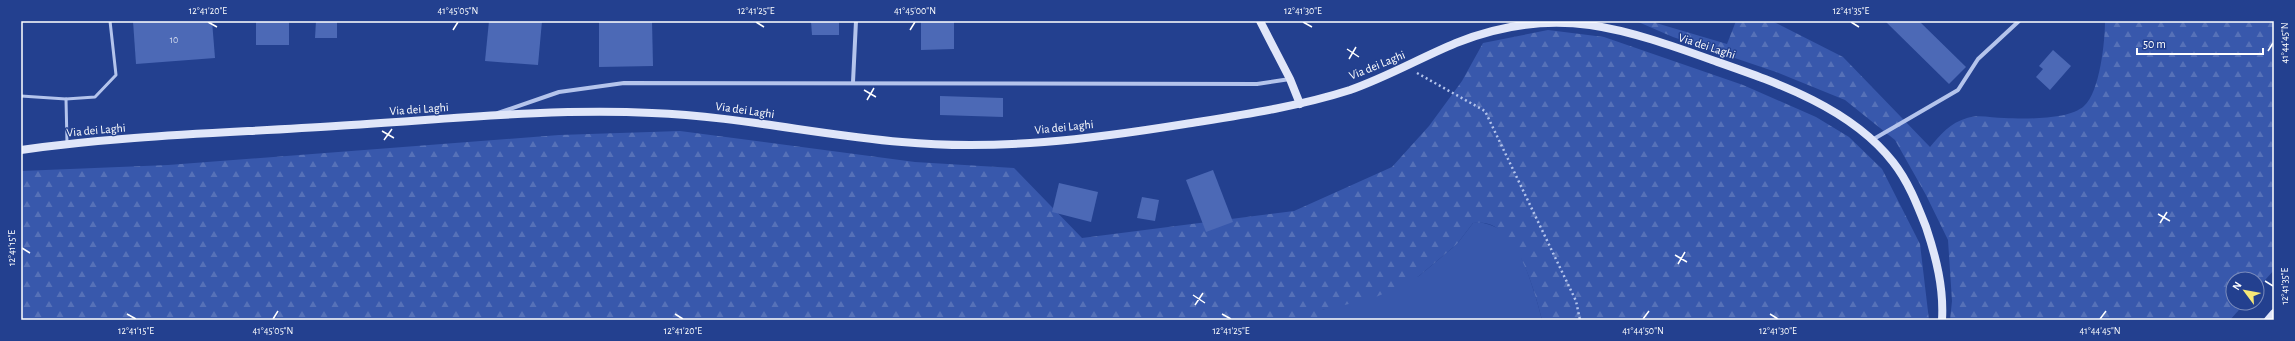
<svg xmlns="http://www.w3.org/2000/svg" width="2295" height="341" font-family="'Alegreya Sans',sans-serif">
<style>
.grass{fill:#3858ac}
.forest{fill:url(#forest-firs)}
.building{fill:#4c69b6}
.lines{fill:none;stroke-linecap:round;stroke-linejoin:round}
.path{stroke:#b4c4ec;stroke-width:2.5;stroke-dasharray:2 3;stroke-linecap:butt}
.lane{stroke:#b4c4ec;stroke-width:3}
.street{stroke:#b4c4ec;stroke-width:4}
.secondary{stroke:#e0e6f9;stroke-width:8}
.ticks{fill:none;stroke:#fff;stroke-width:1.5}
.labels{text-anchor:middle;stroke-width:3;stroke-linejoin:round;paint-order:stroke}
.number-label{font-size:10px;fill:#d2daed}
.street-label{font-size:12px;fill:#fff;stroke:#23408f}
.neatline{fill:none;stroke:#fff;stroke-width:1.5}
.ticks-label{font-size:10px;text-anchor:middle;fill:#fff}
</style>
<defs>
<pattern id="forest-firs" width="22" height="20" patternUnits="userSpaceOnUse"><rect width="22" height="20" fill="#3858ac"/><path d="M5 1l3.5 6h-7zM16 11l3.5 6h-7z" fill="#5671b8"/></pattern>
</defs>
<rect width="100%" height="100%" fill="#23408f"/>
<path class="grass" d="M1479,222C1488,224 1499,227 1507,234C1522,249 1537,299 1542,320H1322V310L1419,276L1457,244L1473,223Z"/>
<g class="forest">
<path d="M1636,21H1656V23L1727,44L1736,21H1772L1843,57L1930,147C1941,134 1950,123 1967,118C1978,114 1993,118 2004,118C2024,119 2069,120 2084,106C2100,92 2105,41 2105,21H2274V270L2257,289V279H2233V303H2245L2230,320H1950L1952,301L1948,240L1926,195L1895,140L1845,100L1776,72L1673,37Z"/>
<path d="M1548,30L1604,37L1743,85L1816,117L1849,137L1882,169L1920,244L1929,320H1542C1534,289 1515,215 1473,223L1457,244L1419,276L1404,285L1371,299L1322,310V320H21V171L168,165L559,135L680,131L915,162L1014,168L1082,238L1294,211L1392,167L1429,126L1462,81L1483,43Z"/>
</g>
<g class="building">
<path d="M133,21H212L215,58L136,64Z"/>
<rect x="256" y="21" width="33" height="24"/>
<path d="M316,21H337V38H315Z"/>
<path d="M489,21H542L538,65L485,61Z"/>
<path d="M599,21H652L653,66L599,67Z"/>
<path d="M811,21H839V35H812Z"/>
<path d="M921,21H954V49L921,50Z"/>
<path d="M1885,21H1919L1966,67L1949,84Z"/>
<path d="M2053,50L2071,66L2050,90L2036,77L2043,69L2039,66Z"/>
<path d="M940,96L1003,98V117L940,115Z"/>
<path d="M1213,170L1233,222L1206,232L1186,180Z"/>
<path d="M1059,183L1098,192L1091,222L1052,212Z"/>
<path d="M1142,197L1159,200L1155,221L1137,218Z"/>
</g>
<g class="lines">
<path class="path" d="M1417,73L1485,111L1576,301L1580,320"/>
<g class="lane">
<path d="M21,96L66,99L95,97L116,75L110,21"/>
<path d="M66,99L67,143"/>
</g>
<g class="street">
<path d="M853,82L856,21"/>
<path d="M498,113L559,92L624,83L1257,84L1290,79"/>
<path d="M1872,140L1958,90L1978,59L2019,21"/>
</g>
<g class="secondary">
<path d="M1260,21L1290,79L1300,104"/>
<path d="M21,150C125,135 231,133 336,126C441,120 546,108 652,113C736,116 819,135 902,142C997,151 1092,139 1185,124C1241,115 1297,107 1350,90C1387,77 1420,58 1456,43C1498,26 1545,19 1590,25C1631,31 1673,46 1712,60C1775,82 1850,107 1893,162C1908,181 1917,204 1926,227C1936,257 1944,288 1942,320"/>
<path d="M2268,320L2274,313"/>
</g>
</g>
<path class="ticks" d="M208,22L217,27M756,22L764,27M1303,22L1312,27M1851,22L1859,27M453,30L458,22M910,30L915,22M1347,49L1359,57M2268,51L2273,43M1349,59L1356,47M864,90L876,97M867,100L874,88M382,131L394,138M384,140L392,129M2158,214L2170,221M2160,223L2167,212M22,248L30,253M1675,255L1687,262M1678,264L1685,252M2265,281L2273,286M1193,295L1205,303M1195,305L1203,293M127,314L136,319M675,314L683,319M1222,314L1231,319M1770,314L1778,319M273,319L278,311M1643,319L1649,311M2100,319L2106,311"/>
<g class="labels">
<g class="number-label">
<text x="174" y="43">10</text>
</g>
<g class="street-label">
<text transform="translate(1707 46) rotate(18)" y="4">Via dei Laghi</text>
<text transform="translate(1377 65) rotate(-22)" y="4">Via dei Laghi</text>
<text transform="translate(419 109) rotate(-4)" y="4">Via dei Laghi</text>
<text transform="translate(745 110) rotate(8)" y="4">Via dei Laghi</text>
<text transform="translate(1064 127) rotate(-6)" y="4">Via dei Laghi</text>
<text transform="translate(96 130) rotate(-5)" y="4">Via dei Laghi</text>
</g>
</g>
<rect width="2295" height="341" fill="none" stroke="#23408f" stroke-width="44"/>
<g transform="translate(2245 291) rotate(302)"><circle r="19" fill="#23408f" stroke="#7b8cbc"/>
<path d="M0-3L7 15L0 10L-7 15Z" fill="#f7e877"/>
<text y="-6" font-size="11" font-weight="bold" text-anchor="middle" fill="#ffffff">N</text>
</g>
<path d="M2137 48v6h126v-6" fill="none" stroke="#ffffff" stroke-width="2"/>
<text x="2143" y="48" font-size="12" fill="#ffffff" stroke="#23408f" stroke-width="3" paint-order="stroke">50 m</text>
<rect x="22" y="22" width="2251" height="297" class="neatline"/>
<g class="ticks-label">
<text x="208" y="14">12°41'20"E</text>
<text x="458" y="14">41°45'05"N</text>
<text x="756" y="14">12°41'25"E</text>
<text x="915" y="14">41°45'00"N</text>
<text x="1303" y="14">12°41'30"E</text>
<text x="1851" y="14">12°41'35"E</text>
<text transform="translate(2284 43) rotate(-90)" y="4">41°44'45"N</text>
<text transform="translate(11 248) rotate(-90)" y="4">12°41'15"E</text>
<text transform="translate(2284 286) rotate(-90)" y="4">12°41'35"E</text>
<text x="136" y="334">12°41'15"E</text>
<text x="273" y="334">41°45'05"N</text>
<text x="683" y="334">12°41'20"E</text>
<text x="1231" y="334">12°41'25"E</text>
<text x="1643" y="334">41°44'50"N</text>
<text x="1778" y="334">12°41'30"E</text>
<text x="2100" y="334">41°44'45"N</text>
</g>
</svg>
